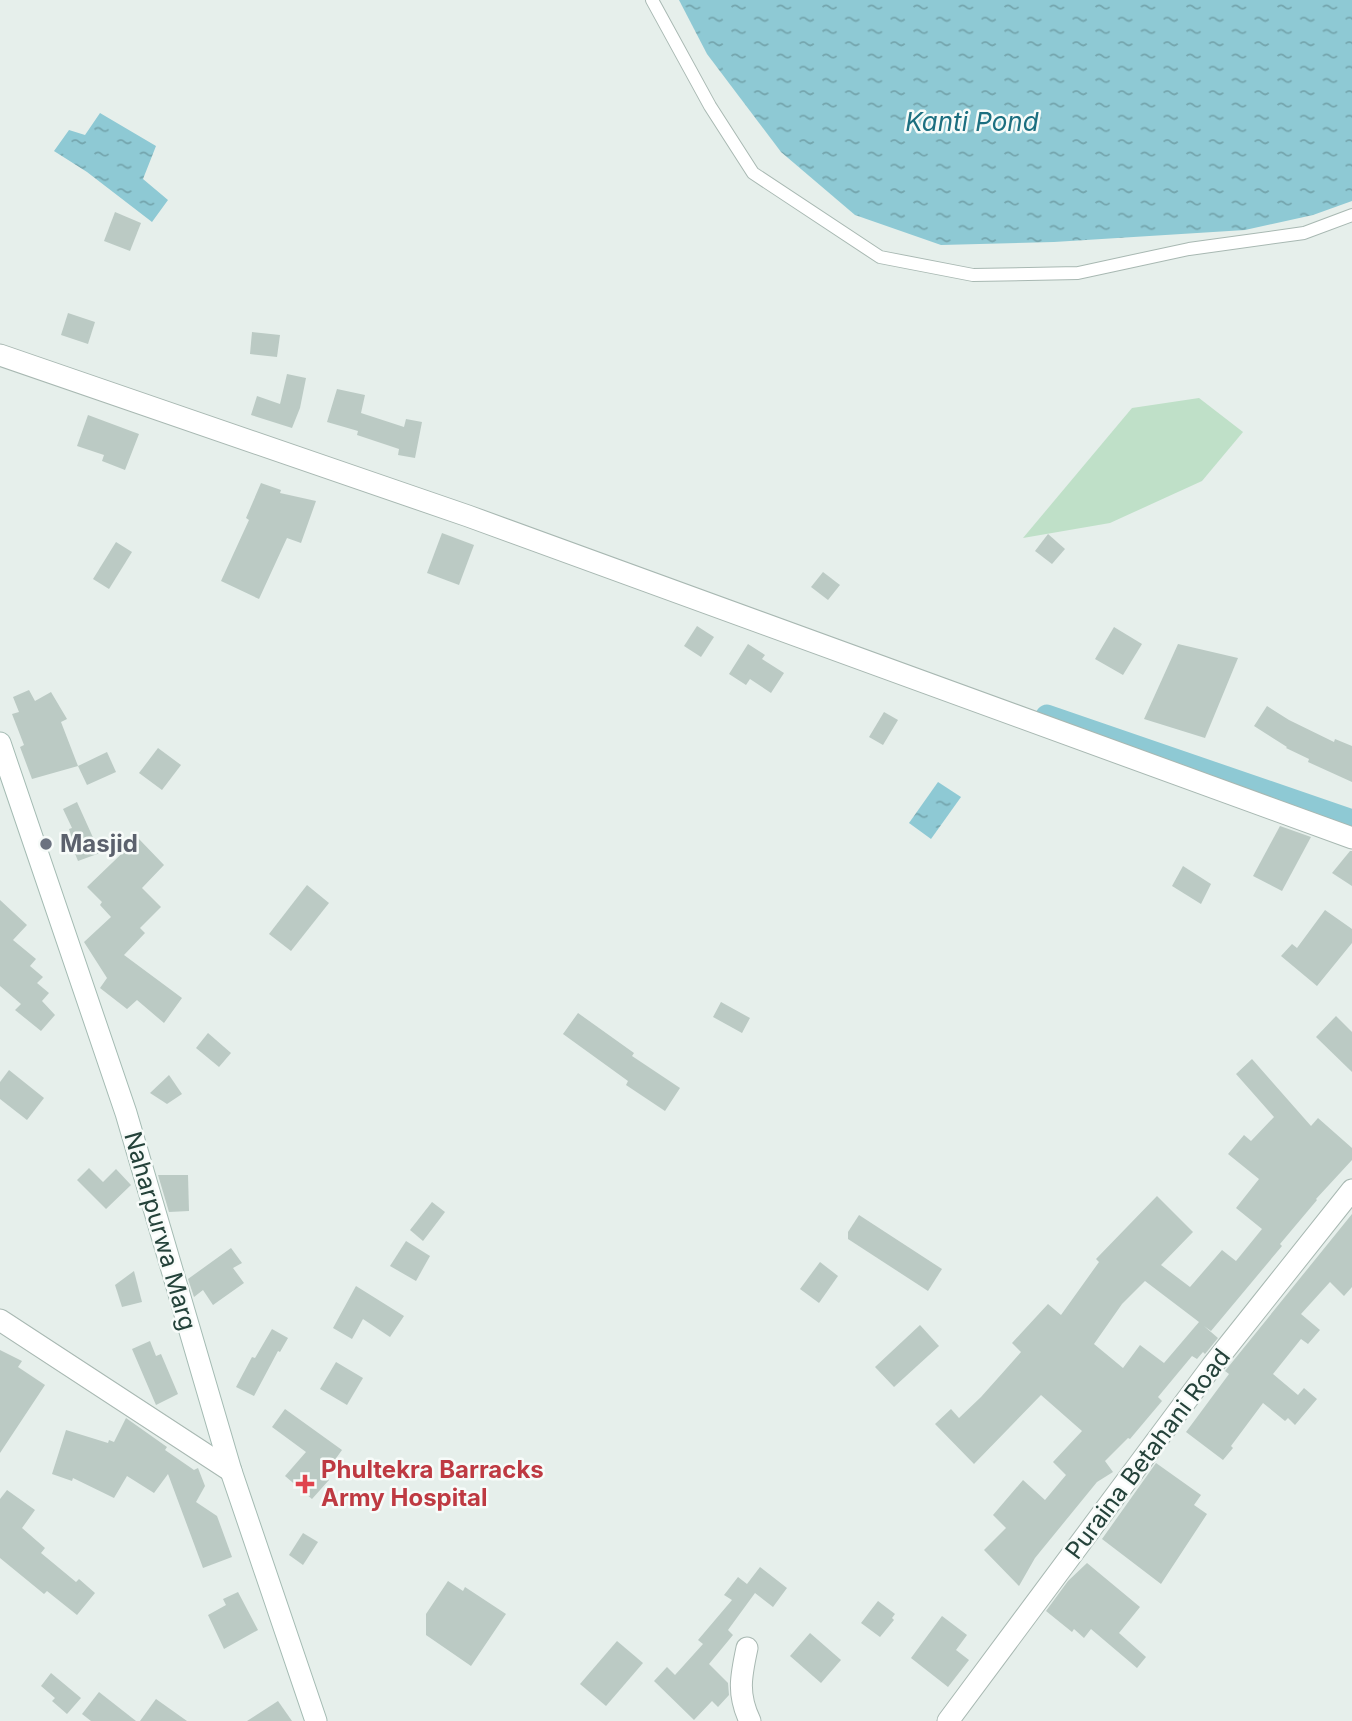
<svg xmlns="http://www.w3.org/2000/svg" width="1352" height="1721" font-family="Inter,sans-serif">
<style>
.grass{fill:#bfe0c8}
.water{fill:url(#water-ripples)}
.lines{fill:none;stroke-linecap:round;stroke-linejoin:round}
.canal{stroke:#8ec9d4;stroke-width:23}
.building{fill:#bbcac4;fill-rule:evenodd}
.service-casing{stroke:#a8b8b2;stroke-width:14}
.minor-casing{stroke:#a8b8b2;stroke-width:23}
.tertiary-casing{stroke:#a8b8b2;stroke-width:23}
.secondary-casing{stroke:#a4bbb3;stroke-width:23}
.service{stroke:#fff;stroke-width:12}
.minor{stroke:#fff;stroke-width:21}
.tertiary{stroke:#fff;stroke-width:21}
.secondary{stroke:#fff;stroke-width:21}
.worship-dot{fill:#6b7280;stroke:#f7fbf9;stroke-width:2.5}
.health-dot{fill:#e0444e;stroke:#f7fbf9;stroke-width:2.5}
.labels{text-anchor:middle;stroke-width:5;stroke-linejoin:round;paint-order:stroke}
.worship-label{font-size:24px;font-weight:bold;fill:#5b616d;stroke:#f7fbf9;text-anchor:start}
.street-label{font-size:24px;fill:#24423a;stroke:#f7fbf9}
.health-label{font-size:24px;font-weight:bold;fill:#be3a42;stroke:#f7fbf9;text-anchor:start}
.water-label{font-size:26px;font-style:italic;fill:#1c6f80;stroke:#f7fbf9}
</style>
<defs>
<pattern id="water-ripples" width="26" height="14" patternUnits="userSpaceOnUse" patternTransform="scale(1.75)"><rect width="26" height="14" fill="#8ec9d4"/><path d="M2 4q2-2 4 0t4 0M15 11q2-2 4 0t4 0" fill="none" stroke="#74a5ad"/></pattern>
</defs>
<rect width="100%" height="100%" fill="#e6efeb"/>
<path class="grass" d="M1199,398L1243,432L1202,481L1110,523L1023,538L1132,408Z"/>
<g class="water">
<path d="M679,0H1352V201L1313,215L1245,230L1054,242L941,245L855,215L781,152L707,54Z"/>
<path d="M100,113L156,146L143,179L168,200L152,222L87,172L54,151L69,130L85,135Z"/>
<path d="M938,782L961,797L931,839L909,823Z"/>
</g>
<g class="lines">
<path class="canal" d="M1047,716L1352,821"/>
</g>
<g class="building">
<path d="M115,212L141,223L130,251L104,241Z"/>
<path d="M68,313L95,322L88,344L61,335Z"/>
<path d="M252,332L280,335L277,357L250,354Z"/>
<path d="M287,374L306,378L300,408L292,428L251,415L257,396L280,404Z"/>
<path d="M337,389L365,395L361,413L404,427L406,419L422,422L415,458L398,455L399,449L357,435L358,431L327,422Z"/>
<path d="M88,415L139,434L125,470L102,461L104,455L77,446Z"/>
<path d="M261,483L281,490L280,493L316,501L301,543L287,538L259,599L221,581L249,520L246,518Z"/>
<path d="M442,533L474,545L459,585L427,573Z"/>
<path d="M1048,534L1065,549L1052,564L1035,551Z"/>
<path d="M116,542L132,552L109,589L93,579Z"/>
<path d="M823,572L840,585L828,600L811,587Z"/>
<path d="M697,626L714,637L701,657L684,646Z"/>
<path d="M1114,627L1142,644L1123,675L1095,659Z"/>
<path d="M748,644L765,655L762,659L784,673L771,693L750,679L746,685L729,674Z"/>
<path d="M1178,644L1238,658L1205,738L1144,719Z"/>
<path d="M29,690L35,701L51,692L67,719L61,722L78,766L32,779L20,747L24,745L12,714L19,712L13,697Z"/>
<path d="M1267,706L1289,720L1334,742L1335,739L1352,746V782L1308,762L1309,759L1286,748L1287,747L1254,726Z"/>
<path d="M884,712L898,720L883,745L869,737Z"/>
<path d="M158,748L181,765L162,790L139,773Z"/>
<path d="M107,752L116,772L87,785L78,766Z"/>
<path d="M77,802L100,853L78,861L69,839L72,838L69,829L72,828L63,809Z"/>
<path d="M1280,826L1311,837L1282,891L1253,876Z"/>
<path d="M138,838L164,865L142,888L161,907L140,928L145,933L124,955L182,998L164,1023L137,1000L127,1009L100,988L107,978L84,942L111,917L100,905L102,902L87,887Z"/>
<path d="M1350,851H1352V886L1332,873Z"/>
<path d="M1183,866L1211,884L1201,904L1172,886Z"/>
<path d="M307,885L329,903L291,951L269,934Z"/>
<path d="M0,900L27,925L13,940L36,959L30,966L43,977L37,983L49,993L42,1001L55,1015L41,1031L15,1010L21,1004L0,986Z"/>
<path d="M1325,910L1352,929V943L1317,986L1281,956L1292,944L1297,948Z"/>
<path d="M721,1002L750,1018L742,1033L713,1017Z"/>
<path d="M578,1013L634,1053L632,1056L680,1088L665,1111L626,1085L628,1081L563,1034Z"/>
<path d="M1336,1016L1352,1032V1072L1316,1037Z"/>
<path d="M208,1033L231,1053L219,1067L196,1048Z"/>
<path d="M1252,1059L1311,1126L1318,1118L1352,1148V1160L1316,1199L1317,1200L1280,1244L1282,1246L1211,1331L1204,1326L1218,1338L1205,1354L1203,1352L1197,1359L1192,1356L1158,1397L1162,1401L1130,1439L1128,1438L1105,1461L1113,1472L1097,1482L1035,1558L1019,1586L984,1550L1006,1528L993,1515L1023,1480L1045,1500L1066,1475L1053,1462L1082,1431L1041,1395L974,1464L935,1424L951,1409L959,1418L981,1397L1021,1352L1012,1343L1048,1304L1061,1315L1099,1262L1096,1259L1157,1196L1193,1232L1161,1265L1190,1287L1222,1250L1236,1261L1262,1229L1236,1208L1259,1179L1228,1154L1244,1135L1251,1141L1274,1117L1236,1074ZM1145,1281L1199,1322L1164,1363L1140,1345L1123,1368L1094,1344L1122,1304Z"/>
<path d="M9,1070L44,1098L27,1120L0,1099V1082Z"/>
<path d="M169,1075L182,1094L167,1104L150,1093Z"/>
<path d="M89,1168L103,1182L116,1169L131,1185L106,1209L77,1180Z"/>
<path d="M158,1175H188L189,1211L169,1212Z"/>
<path d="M432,1202L445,1212L423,1241L410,1230Z"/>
<path d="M1352,1214V1287L1344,1296L1330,1282L1301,1314L1320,1330L1308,1344L1301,1339L1273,1374L1298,1395L1304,1388L1317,1399L1295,1425L1288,1418L1285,1421L1263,1403L1231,1446L1233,1448L1223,1460L1186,1432L1229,1374L1225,1371Z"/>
<path d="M859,1215L942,1269L928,1291L848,1239V1232Z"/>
<path d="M406,1241L430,1256L416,1281L390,1266Z"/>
<path d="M231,1248L242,1263L233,1268L244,1283L213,1305L203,1290L194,1297L188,1279Z"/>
<path d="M820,1262L838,1276L819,1303L800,1289Z"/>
<path d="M134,1271L142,1302L122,1307L115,1285Z"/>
<path d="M356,1286L404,1316L390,1337L363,1319L352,1339L333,1328Z"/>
<path d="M920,1325L939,1346L894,1387L875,1367Z"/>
<path d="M272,1329L288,1338L280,1352L278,1351L254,1396L236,1387L252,1357L255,1358Z"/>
<path d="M150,1341L156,1356L161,1354L178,1394L156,1405L132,1349Z"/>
<path d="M0,1350L22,1361L18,1367L45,1385L0,1453Z"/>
<path d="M336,1362L363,1378L347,1405L320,1389Z"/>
<path d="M285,1409L342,1450L324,1475L329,1480L312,1499L285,1476L306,1452L272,1427Z"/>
<path d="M126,1418L167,1447L165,1450L194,1470L198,1468L205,1486L196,1502L217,1516L232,1557L203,1568L168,1474L154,1493L127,1476L114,1498L73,1478L72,1481L52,1474L66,1430L108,1443L109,1440L114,1442Z"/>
<path d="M1156,1463L1201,1495L1194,1505L1207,1514L1161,1584L1102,1539Z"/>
<path d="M7,1490L35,1510L22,1528L45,1548L41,1553L76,1582L79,1579L95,1593L77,1615L47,1591L44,1594L0,1558V1499Z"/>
<path d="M303,1533L318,1542L303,1565L289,1555Z"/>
<path d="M1087,1563L1140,1607L1119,1633L1146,1657L1137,1668L1091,1629L1084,1638L1074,1629L1072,1632L1046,1611L1068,1581Z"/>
<path d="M760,1567L787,1588L773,1607L755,1593L728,1630L733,1635L709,1664L728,1683L729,1695L718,1707L712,1701L694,1720L654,1681L667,1667L675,1675L703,1644L698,1640L732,1600L724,1595L738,1577L747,1584Z"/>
<path d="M448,1581L463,1591L465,1587L506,1614L471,1666L426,1635V1614Z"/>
<path d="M238,1592L258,1630L224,1649L208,1615L226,1605L223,1599Z"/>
<path d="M878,1601L895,1614L892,1618L894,1620L880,1637L861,1623Z"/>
<path d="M942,1616L967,1635L956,1650L969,1660L948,1687L911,1658Z"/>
<path d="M810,1633L841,1660L821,1683L790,1656Z"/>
<path d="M617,1641L643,1663L606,1706L580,1684Z"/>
<path d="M51,1673L81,1698L67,1714L52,1701L55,1698L41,1686Z"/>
<path d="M99,1692L136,1721H91L82,1714Z"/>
<path d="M156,1699L187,1721H140Z"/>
<path d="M278,1701L292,1721H247Z"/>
</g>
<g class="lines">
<defs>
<path id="service" d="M652,0L710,106L753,173L880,257L973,275L1078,273L1189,249L1304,233L1352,215"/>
<g id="minor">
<path d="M0,355L468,516L1352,838"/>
<path d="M0,1320L231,1471"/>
<path d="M747,1648C741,1676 737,1694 750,1721"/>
</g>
<path id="tertiary" d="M948,1721L1212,1366L1352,1190"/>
<path id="secondary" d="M0,743L126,1113L231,1471L316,1721"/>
</defs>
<use href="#service" class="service-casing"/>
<use href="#minor" class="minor-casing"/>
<use href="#tertiary" class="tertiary-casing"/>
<use href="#secondary" class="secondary-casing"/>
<use href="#service" class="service"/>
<use href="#minor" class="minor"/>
<use href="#tertiary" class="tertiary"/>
<use href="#secondary" class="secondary"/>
</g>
<circle class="worship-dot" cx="46" cy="844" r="7"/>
<path class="health-dot" d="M301.5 1473.5h7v7h7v7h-7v7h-7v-7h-7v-7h7z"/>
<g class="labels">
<g class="worship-label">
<text x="60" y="852">Masjid</text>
</g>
<g class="street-label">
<text transform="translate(160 1231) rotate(74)" y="8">Naharpurwa Marg</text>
<text transform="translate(1148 1454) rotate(-53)" y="8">Puraina Betahani Road</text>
</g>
<g class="health-label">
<text x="321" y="1478">Phultekra Barracks<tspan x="321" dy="28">Army Hospital</tspan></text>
</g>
<g class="water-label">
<text x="972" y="131">Kanti Pond</text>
</g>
</g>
</svg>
